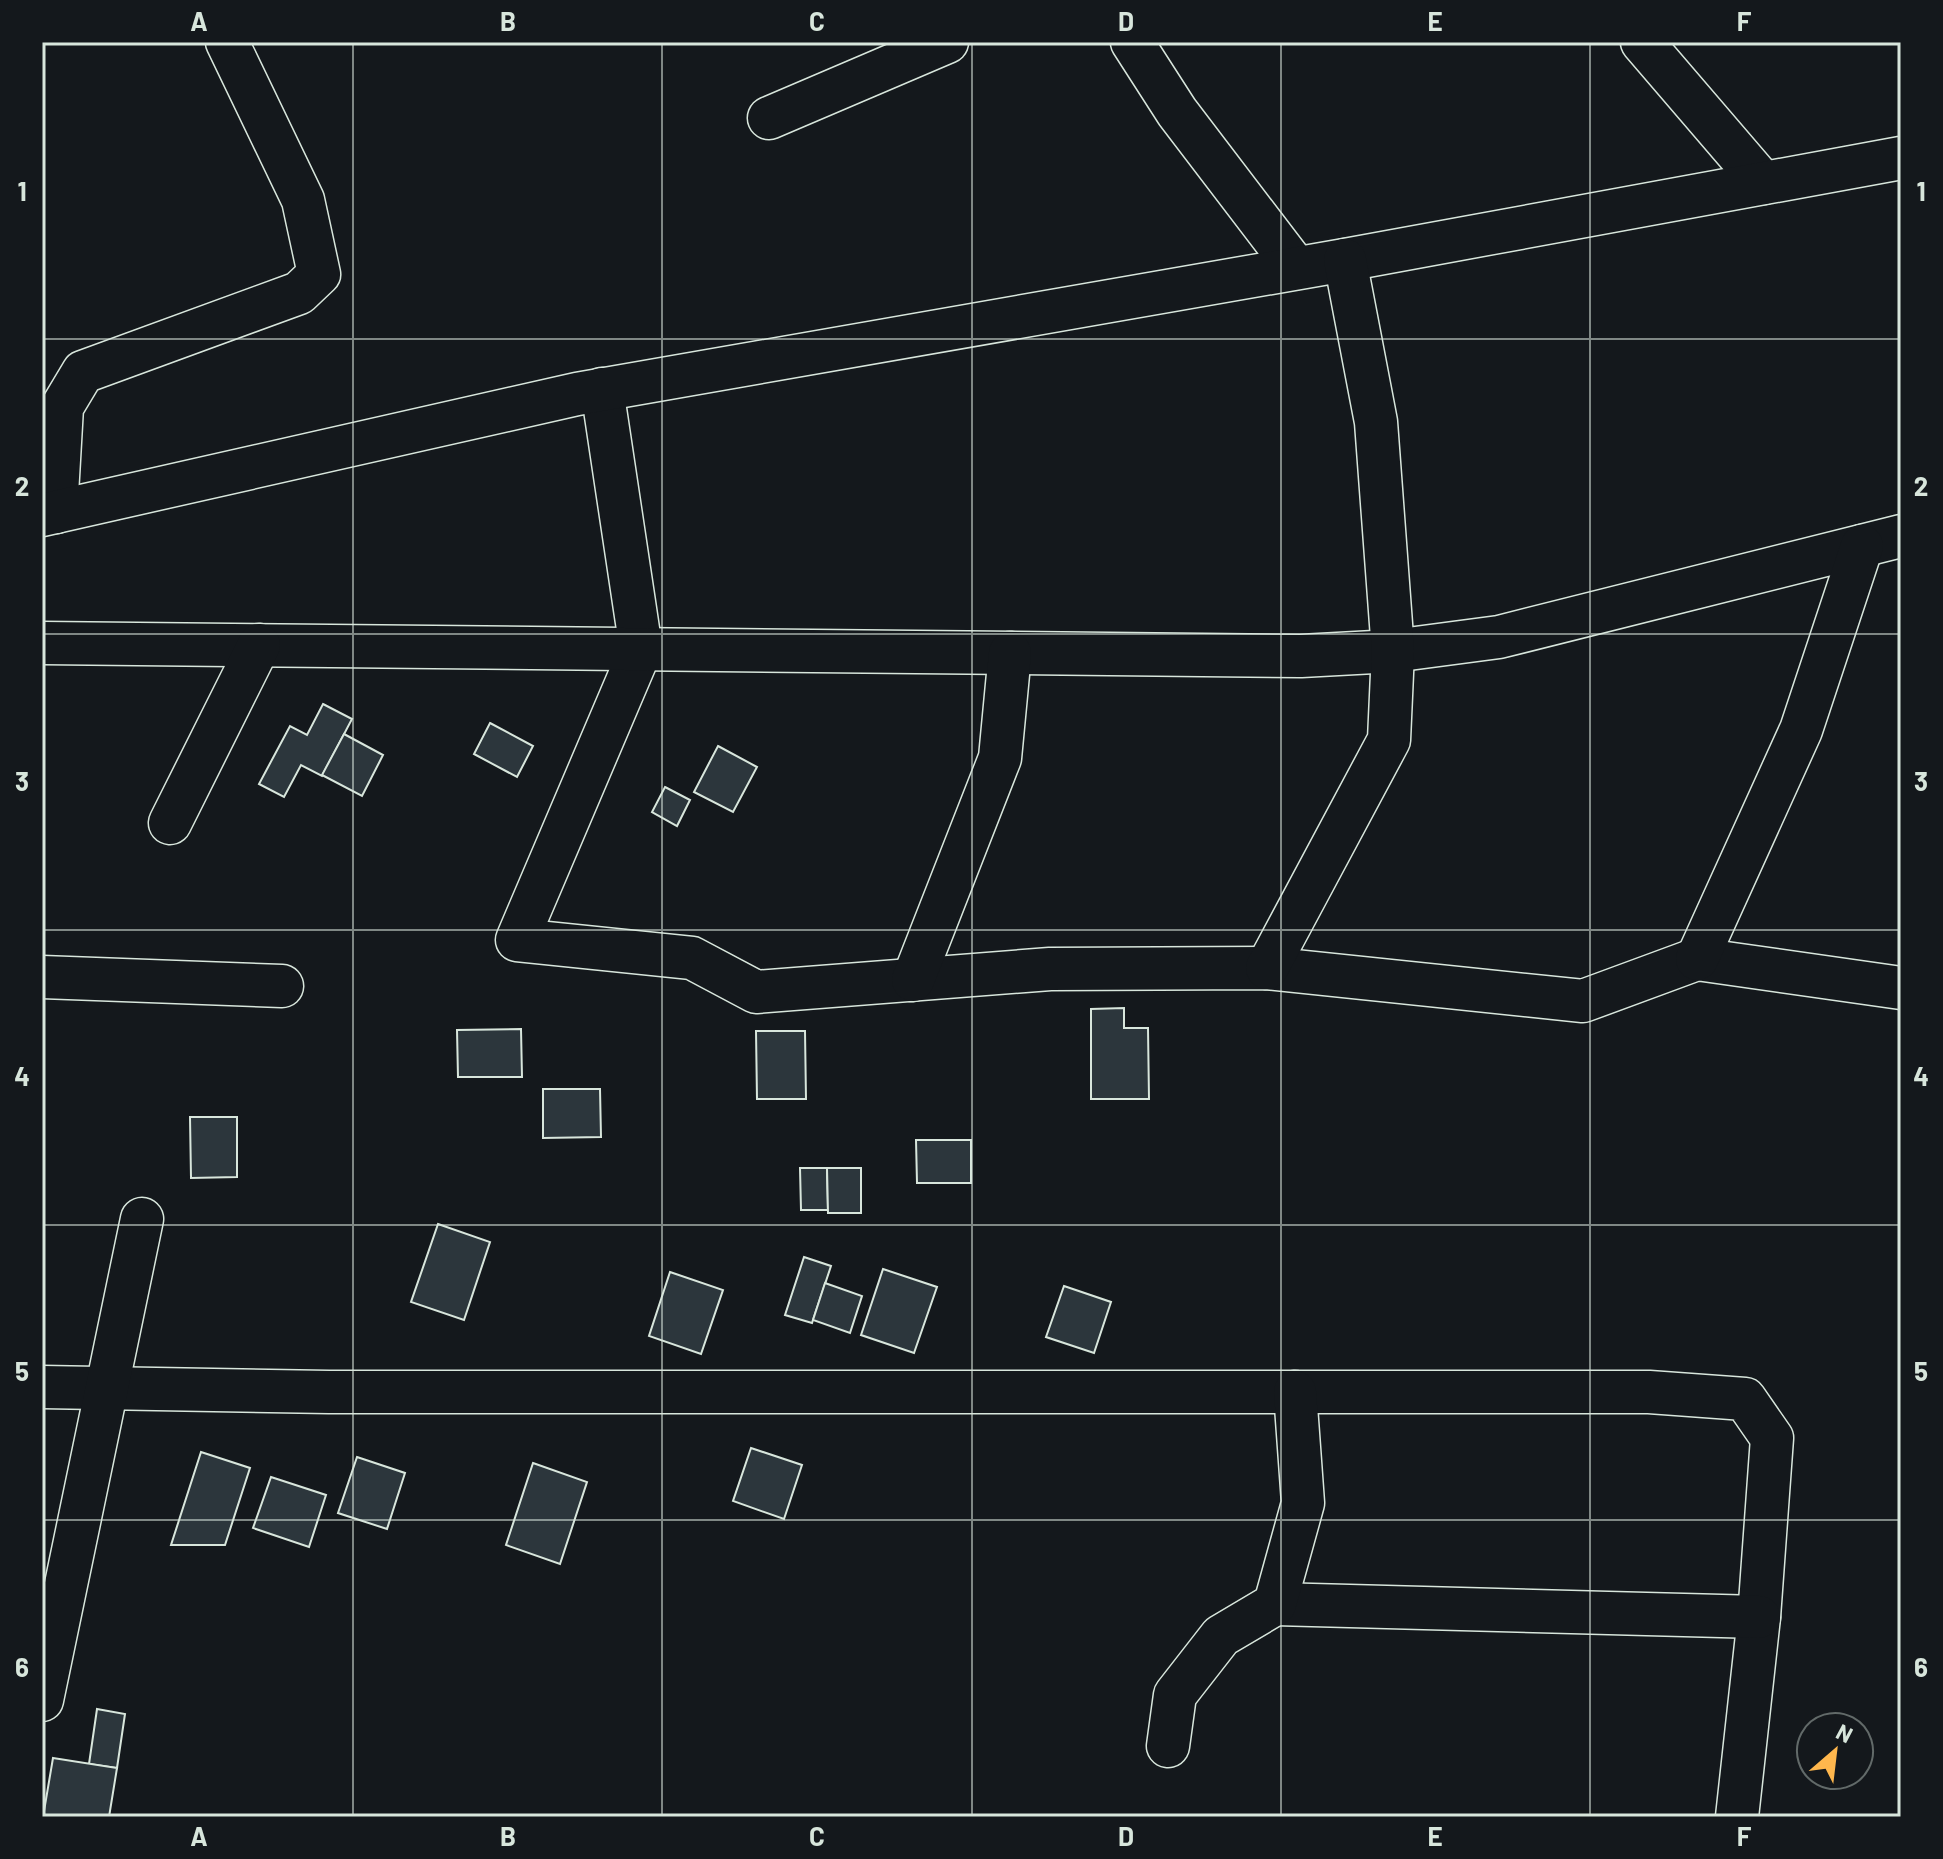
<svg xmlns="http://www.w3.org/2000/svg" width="1943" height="1859" font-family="Barlow,sans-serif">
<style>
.building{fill:#2c363c;stroke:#d8e6dc;stroke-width:2}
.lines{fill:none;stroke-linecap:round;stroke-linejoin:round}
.minor-casing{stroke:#d8e6dc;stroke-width:45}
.minor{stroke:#14181c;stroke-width:42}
.grid{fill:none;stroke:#d8e6dc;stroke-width:2;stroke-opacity:0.55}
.neatline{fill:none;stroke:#d8e6dc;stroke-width:3}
.grid-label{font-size:26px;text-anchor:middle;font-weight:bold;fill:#d8e6dc}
</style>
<rect width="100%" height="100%" fill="#14181c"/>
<g class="building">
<path d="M323,704L352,719L322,776L301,765L284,797L259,784L290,726L307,735Z"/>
<path d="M490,723L533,746L517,777L474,754Z"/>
<path d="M344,734L383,755L362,796L322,775Z"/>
<path d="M718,746L757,767L733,812L694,792Z"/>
<path d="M665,787L690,800L677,826L652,812Z"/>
<path d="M1124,1008V1028H1148L1149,1099H1091V1009Z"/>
<path d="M521,1029L522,1077H458L457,1030Z"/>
<path d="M756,1031H805L806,1099H757Z"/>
<path d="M543,1089H600L601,1137L543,1138Z"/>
<path d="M190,1117H237V1177L191,1178Z"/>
<path d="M916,1140H971V1183H917Z"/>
<path d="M800,1168H827L828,1210H801Z"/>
<path d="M827,1168H861V1213H828Z"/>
<path d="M438,1224L490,1242L464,1320L411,1302Z"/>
<path d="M804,1257L831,1266L812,1323L785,1315Z"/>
<path d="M883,1269L937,1287L914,1353L861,1335Z"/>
<path d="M670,1272L723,1290L701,1354L649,1336Z"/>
<path d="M825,1283L862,1296L850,1333L813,1320Z"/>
<path d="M1064,1286L1111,1302L1094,1353L1046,1337Z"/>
<path d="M751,1448L802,1465L784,1519L733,1501Z"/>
<path d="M201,1452L250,1468L225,1545H171Z"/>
<path d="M357,1457L405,1473L387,1529L338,1513Z"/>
<path d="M533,1463L587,1482L560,1564L506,1545Z"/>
<path d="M271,1477L326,1495L309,1547L253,1528Z"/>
<path d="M97,1709L125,1714L117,1768L89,1764Z"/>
<path d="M53,1758L117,1768L109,1817H43Z"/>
</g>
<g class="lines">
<defs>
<g id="minor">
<path d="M1132,42L1177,112L1296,268"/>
<path d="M1642,42L1763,183"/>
<path d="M769,118L947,42"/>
<path d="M602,389L641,649L517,940L692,958L756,992L1050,969L1267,968L1583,1001L1697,959L1901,988"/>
<path d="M56,512L62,407L83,372L299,293L319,274L303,200L227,42"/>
<path d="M42,515L577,394L1345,260L1901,158"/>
<path d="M42,643L1301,656L1393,651L1499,637L1901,536"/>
<path d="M170,823L259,645"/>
<path d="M1697,959L1801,730L1862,546"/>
<path d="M1267,968L1389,740L1393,651L1376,422L1345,260"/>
<path d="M42,977L282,986"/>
<path d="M913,980L1000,758L1010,653"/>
<path d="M42,1387L329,1392H1649L1745,1399L1772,1438L1759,1617L1737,1817"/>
<path d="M1275,1604L1759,1617"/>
<path d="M42,1700L142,1219"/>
<path d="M1168,1746L1175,1695L1221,1636L1275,1604L1303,1503L1295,1392"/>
</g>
</defs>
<use href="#minor" class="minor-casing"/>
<use href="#minor" class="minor"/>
</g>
<path class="grid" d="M353,42V1817M662,42V1817M972,42V1817M1281,42V1817M1590,42V1817M42,339H1901M42,634H1901M42,930H1901M42,1225H1901M42,1520H1901"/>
<rect width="1943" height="1859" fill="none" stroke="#14181c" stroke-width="88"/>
<g transform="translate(1835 1751) rotate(28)"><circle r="38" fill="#14181c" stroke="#626a69" stroke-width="2"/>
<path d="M0-6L14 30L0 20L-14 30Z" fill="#ffb74d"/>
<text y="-12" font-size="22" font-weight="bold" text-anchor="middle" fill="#d8e6dc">N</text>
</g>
<rect x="44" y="44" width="1855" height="1771" class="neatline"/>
<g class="grid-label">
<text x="199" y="31">A</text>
<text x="508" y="31">B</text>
<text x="817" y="31">C</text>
<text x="1126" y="31">D</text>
<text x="1435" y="31">E</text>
<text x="1744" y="31">F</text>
<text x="22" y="201">1</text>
<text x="1921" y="201">1</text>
<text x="22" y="496">2</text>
<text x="1921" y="496">2</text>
<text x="22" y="791">3</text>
<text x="1921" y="791">3</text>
<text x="22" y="1086">4</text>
<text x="1921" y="1086">4</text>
<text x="22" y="1381">5</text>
<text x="1921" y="1381">5</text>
<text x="22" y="1677">6</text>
<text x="1921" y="1677">6</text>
<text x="199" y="1846">A</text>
<text x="508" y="1846">B</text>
<text x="817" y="1846">C</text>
<text x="1126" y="1846">D</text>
<text x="1435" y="1846">E</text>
<text x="1744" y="1846">F</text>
</g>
</svg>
